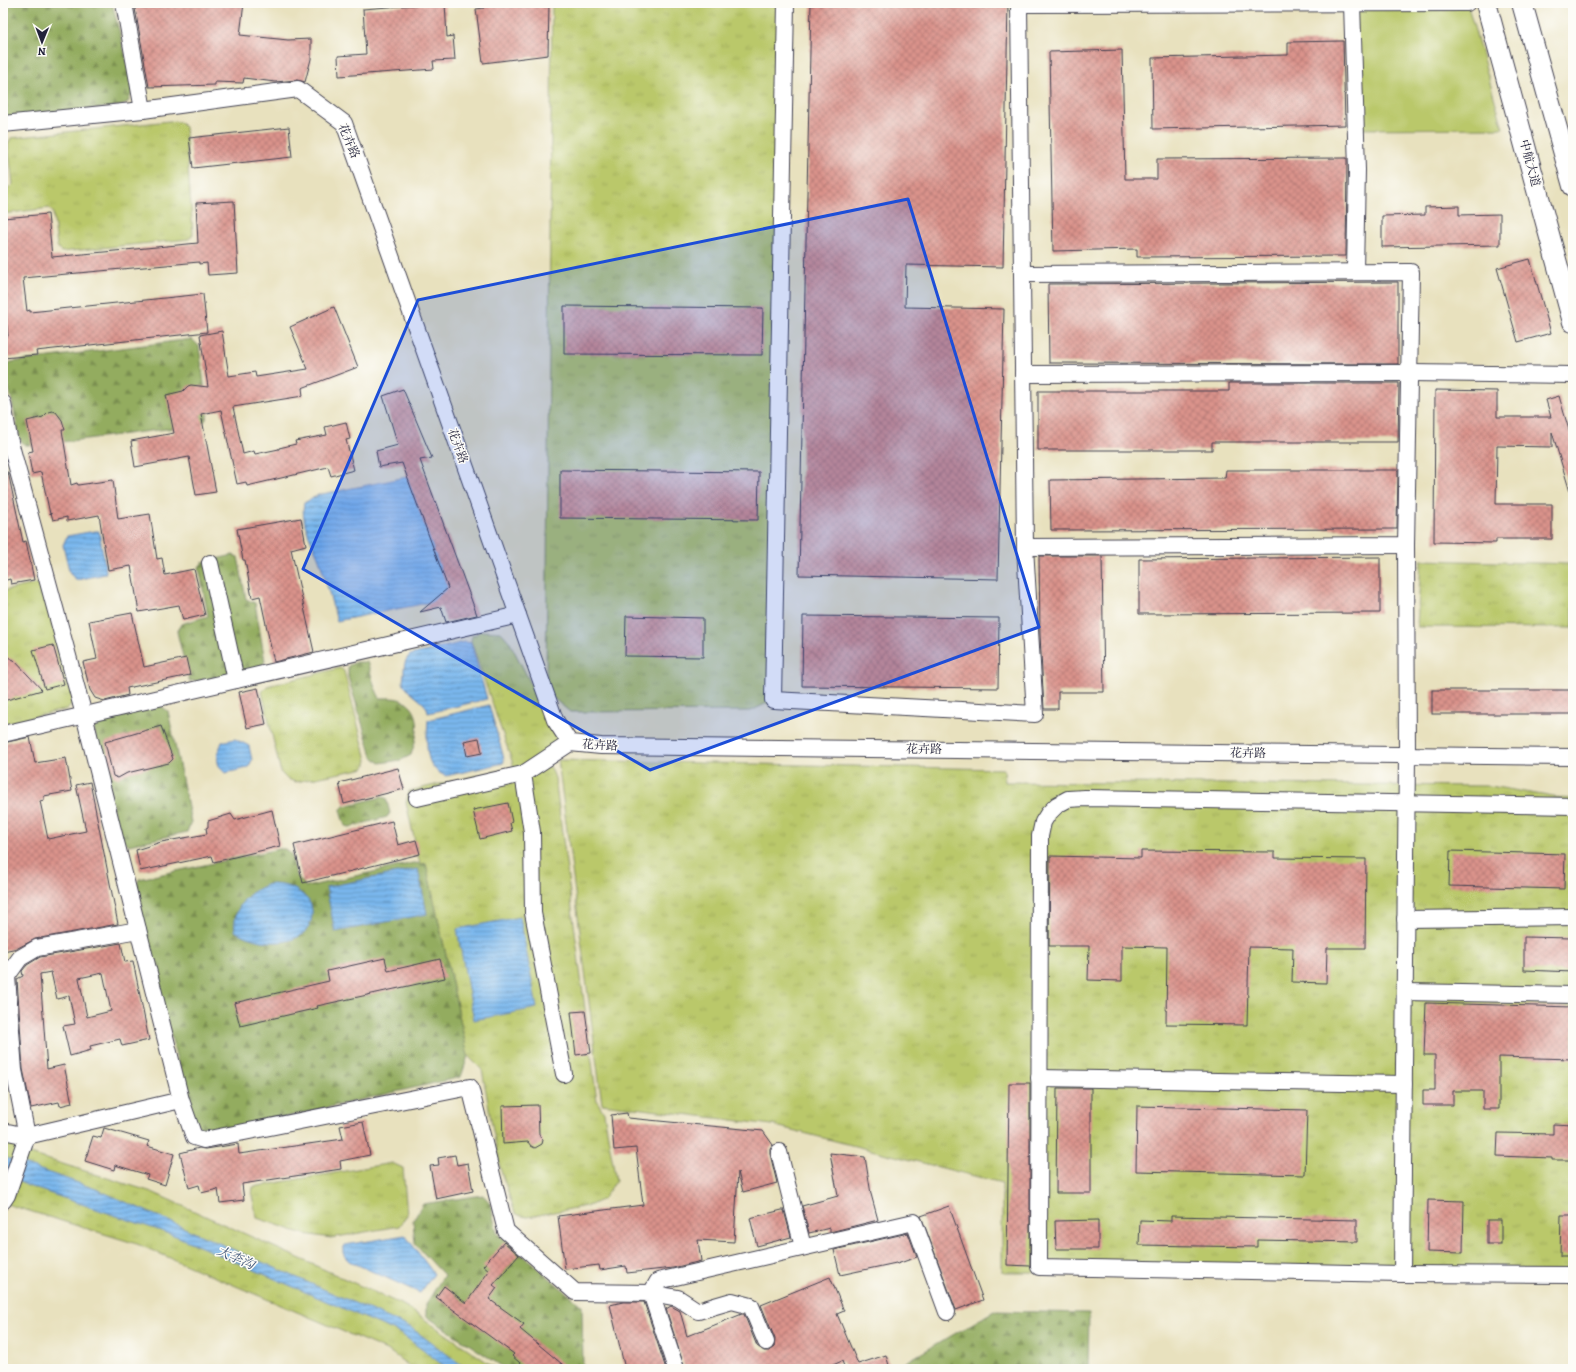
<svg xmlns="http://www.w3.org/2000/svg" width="1576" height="1372" font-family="Alegreya,'Noto Serif SC',serif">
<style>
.grass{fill:url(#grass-tufts);stroke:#6e7552}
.forest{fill:url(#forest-firs);stroke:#5a674c}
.green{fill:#bac86a;stroke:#6e7552}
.water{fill:url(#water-rules);stroke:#4e6c94}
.building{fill:url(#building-cross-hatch);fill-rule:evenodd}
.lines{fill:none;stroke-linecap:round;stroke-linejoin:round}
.minor-casing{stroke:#403f4f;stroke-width:18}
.major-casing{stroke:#403f4f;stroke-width:22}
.minor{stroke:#fff;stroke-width:16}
.major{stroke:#fff;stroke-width:20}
.marked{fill:#1d4ed8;fill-opacity:0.2;stroke:#1d4ed8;stroke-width:3;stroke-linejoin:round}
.labels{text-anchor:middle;stroke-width:3;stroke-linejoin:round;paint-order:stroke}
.street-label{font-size:12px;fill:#22223b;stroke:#fdfcf7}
.water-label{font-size:13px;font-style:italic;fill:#415679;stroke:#fdfcf7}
</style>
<defs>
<pattern id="grass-tufts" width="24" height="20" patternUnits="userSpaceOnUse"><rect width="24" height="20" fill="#bac86a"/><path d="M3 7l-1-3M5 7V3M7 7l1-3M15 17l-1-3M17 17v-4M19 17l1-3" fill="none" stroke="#a0ac5d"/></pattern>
<pattern id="forest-firs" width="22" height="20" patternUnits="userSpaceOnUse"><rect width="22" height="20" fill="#93ac5e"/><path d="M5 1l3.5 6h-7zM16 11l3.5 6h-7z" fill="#788c4f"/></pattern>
<pattern id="water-rules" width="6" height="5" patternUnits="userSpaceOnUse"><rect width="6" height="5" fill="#7ab7ed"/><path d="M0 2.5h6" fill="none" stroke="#6494c1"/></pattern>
<pattern id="building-cross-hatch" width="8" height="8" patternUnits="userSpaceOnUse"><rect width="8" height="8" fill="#da938b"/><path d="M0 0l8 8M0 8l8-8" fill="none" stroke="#b07873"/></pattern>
</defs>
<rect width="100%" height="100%" fill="#fdfcf7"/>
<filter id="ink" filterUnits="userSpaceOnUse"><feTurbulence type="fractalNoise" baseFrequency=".025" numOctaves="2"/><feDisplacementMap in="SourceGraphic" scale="8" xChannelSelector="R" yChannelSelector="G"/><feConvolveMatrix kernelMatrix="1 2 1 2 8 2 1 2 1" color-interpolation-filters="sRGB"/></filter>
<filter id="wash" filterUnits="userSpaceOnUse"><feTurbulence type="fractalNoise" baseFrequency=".012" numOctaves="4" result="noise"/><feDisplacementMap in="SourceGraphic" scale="16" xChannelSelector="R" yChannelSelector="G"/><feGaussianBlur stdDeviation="0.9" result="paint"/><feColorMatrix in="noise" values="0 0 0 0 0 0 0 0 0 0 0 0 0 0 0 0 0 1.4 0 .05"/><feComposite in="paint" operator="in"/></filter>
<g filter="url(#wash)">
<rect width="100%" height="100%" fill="#e8e1be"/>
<g class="grass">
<path d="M552,3H786L773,700L751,711L570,712L546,692Z"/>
<path d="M169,121L180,122L185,127L193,234L189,239L61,252L57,246L53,212L49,208L3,214V188L10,187L13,184L8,144L11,138Z"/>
<path d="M1421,560L1573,564V628L1417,627Z"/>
<path d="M34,584H43L74,700L68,709L3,724V591Z"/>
<path d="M481,631L501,632L509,641L560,740L542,761L551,768L555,778L597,1101L604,1113L616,1181L603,1199L591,1205L528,1217L521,1216L515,1213L500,1168L482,1070L468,1056L426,864H420L406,803L409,791L514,767L471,641L472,636Z"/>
<path d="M340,668L344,671L367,760L365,768L296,782L287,779L281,773L262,692L267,686Z"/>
<path d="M558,760L1004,769L1005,782L1490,786L1559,798L1573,799V1274L1002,1272V1183L772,1125L602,1104Z"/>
<path d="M3,1131L27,1136L21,1151L152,1192L405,1306L497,1369H413L389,1351L137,1244L3,1203Z"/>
<path d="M392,1163L403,1168L407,1215L399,1226L331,1238L304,1234L257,1218L252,1196L253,1187Z"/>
</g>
<g class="forest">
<path d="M3,3H112L134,88L128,102L120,106L3,118Z"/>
<path d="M192,339L199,346L208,414L205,421L199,425L38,445H25L20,440L5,368L11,362Z"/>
<path d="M233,555L238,557L246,599L255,603L265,661L260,669L196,681H189L177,632L181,624L208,616L199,567L203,562Z"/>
<path d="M356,662H367C372,675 373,686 380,698C388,698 398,697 405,702C424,714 417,737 411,755L401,760L380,763L372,756L348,677V666Z"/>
<path d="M158,704L168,711L191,822L187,832L129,845L119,836L93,724L99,716Z"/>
<path d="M382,797L386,798L390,813L387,817L350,827L345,826L341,814V809L344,806Z"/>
<path d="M279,849H285L291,854L296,874L306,887L413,863L426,864L468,1056L461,1077L211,1134L201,1130L192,1118L136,900V887L139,879Z"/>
<path d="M483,1195L490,1203L497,1233L582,1306L583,1369H506L426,1316V1304L444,1275L415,1244L413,1221L423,1204Z"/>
<path d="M994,1311L1089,1313L1088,1369H894Z"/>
</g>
<path class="green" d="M1352,3H1467L1503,128L1355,129Z"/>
<g class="water">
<path d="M407,477L448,588L432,602L337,621C331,601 326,581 320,562C313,542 300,524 304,503L318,495Z"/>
<path d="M95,531H99L106,571L105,574L77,580L70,574L63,545L67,536Z"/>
<path d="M465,642L471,643L487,699L428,713C429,702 406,694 403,682C403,679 404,675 404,672C404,665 405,660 410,655Z"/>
<path d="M489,705L503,755L504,761L503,763L446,776C422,768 427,740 428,720Z"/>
<path d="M235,739L249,746L252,760L248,768L225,773C214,763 217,755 222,742Z"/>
<path d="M418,869L427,914L335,932L326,887Z"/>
<path d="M269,884C282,884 293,886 303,895C310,901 313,906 312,916C308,950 257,946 235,931C232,908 248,891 269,884Z"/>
<path d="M520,917L537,1008L474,1020L457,929Z"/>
<path d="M3,1157L96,1189L400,1323L410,1327L467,1369H448L404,1336L395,1331L176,1236L31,1187L3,1175Z"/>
<path d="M405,1235L434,1274L420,1293L349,1261C343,1255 341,1252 345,1245Z"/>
</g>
<g id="blocks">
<g class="building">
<path d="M134,3H244L240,35L288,40L311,39V59L305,82L297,80L275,82L244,78L243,83L215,82V85L149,87Z"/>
<path d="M427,3H445L447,37L453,36L455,60L433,61L434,69L339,76L338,56L366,54L363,9L427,4Z"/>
<path d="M484,3H549L548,55L483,63L476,9L484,8Z"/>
<path d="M811,3H1008L1003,267L906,265L905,307L1004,309L998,579L799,575Z"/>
<path d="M1343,41L1345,125L1153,129L1152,58L1288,55V42Z"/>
<path d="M1122,50L1125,179H1157V159L1347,158L1346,256L1137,257V249L1053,251L1049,52Z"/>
<path d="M289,127L292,157L193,168L189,138Z"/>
<path d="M234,201L238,273L208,275L207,263L199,264V262L23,278L27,311L30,310V312L203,294L207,332L36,351L37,355L3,358V337L8,336L4,301H3V218L48,214L52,257L198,243L196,203Z"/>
<path d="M1459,206V215L1500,214V245L1382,247V216L1425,215V207Z"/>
<path d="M1530,259L1551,333L1518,342L1497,268Z"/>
<path d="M1398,282V364L1049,363L1048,284Z"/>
<path d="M564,306L763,308L762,355L564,354Z"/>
<path d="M334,307L358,367L302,388L303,396L233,407L243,454L254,451L255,454L279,449V448L296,444L295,441L327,435L325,427L346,422L350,439L346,440L354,470L331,476L328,467L247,486L246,482L237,484L221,410L201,414L216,492L196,495L189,457L135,467L131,441L174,433L166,395L183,391L188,386L191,385L208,387L200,335L222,331L229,376L255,372L256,377L308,369L290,327Z"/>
<path d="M1229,383H1399L1398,442H1212V450H1038V391H1229Z"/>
<path d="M403,389L432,458L420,460L477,615L446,622L441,607L420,612L448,588L402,463L379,467L376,451L398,445L383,396Z"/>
<path d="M1435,390L1497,391V417H1551L1546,400L1559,396L1573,444V492H1570L1552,432V447L1497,446L1496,504H1552V539H1496V543L1434,542Z"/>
<path d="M52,411L56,412L62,420L65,430H62L71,485L77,483L78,485L113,480L118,519L150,514L157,559L162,558L165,575L194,569L205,615L183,620L179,605L139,612L131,566L108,570L99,515L67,521V517L53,520L51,513L50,514L41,472L32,474L28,452L33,451L27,421L43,417L48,412Z"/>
<path d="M560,470L759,472L758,520L560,518Z"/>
<path d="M1226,470H1398L1397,529L1051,530L1050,480L1225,478Z"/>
<path d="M8,472L23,542L26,541L34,580L11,584L10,579L3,581V473Z"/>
<path d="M301,518L306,545L291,549L314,652L274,662L260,596L252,598L245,560H243L237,529Z"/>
<path d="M1039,556H1102L1104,692H1058V709H1044L1040,635Z"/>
<path d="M1380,557V613L1139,614V559Z"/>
<path d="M132,613L144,667L186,658L190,675L127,688L128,695L105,701L101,700L95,698L90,690L83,662L97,659L89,621Z"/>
<path d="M626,616L703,618V657L625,656Z"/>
<path d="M803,616L999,618L998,688L802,686Z"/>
<path d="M53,645L64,684L45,689L33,650Z"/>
<path d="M3,655L14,660L42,690L3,701Z"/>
<path d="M258,688L266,724L247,728L239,692Z"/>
<rect x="1432" y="690" width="141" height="24"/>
<path d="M161,726L173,759L169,763L127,773L118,778L113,776L105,742Z"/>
<path d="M30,737L35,763L66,758L72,791L44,796V800L40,801L48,839L86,831L76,785L90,782L118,924L35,939L18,948L3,951V743Z"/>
<path d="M479,738L482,753L467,756L464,741Z"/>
<path d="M398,768L404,789L344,804L339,783Z"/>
<path d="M508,803L512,822L510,823L512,831L480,839L473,810Z"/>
<path d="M272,810L280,846L214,862L212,856L140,871L136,850L161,842L207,834L206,828L208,827V821L231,814L235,820Z"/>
<path d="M392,821L398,845L416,840L420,854L303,883L294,845Z"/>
<path d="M1141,851L1275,852V858L1366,859L1365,948H1327L1326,983L1292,982L1293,948L1249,947L1247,1025L1166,1024L1167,947L1122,946V981L1088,980L1089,946H1049L1050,856L1141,858Z"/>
<path d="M1450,851L1565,854L1564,889L1449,886Z"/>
<path d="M1524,937L1573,938V972L1524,970Z"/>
<path d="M121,943L125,962L133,961L149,1040L122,1046L120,1039L90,1046L91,1050L70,1056L63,1026L75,1024L69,996L57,999L51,972L40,974L47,1069L64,1065L72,1103L60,1106L59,1102L31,1108L23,1069L17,979L23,976L22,971L27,965L40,957ZM103,973L111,1011L87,1017L79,978Z"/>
<path d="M385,958L388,971L440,959L445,978L317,1006L318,1008L240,1026L234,1003L329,981L327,971Z"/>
<path d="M1426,1003L1573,1007V1059L1499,1057V1109H1483V1091H1453V1105H1423V1090H1435V1055H1424Z"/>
<path d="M585,1011L591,1053L576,1055L571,1012Z"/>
<path d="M1009,1083H1030V1266L1007,1265Z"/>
<path d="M1057,1088H1091V1193H1056Z"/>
<path d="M538,1105L539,1134L543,1140L542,1144L535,1148L531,1146L528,1142L503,1144L502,1106Z"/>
<path d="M1137,1106L1307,1110L1305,1175L1136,1171Z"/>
<path d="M627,1113L628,1118L763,1131L773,1145L770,1149V1154L777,1183L743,1192L738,1172L734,1242L698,1240L701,1261L673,1268L627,1273L626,1266L600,1270L599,1265L565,1269L558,1216L643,1205L636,1148L614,1150L611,1115Z"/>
<path d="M363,1122L370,1155L340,1161L341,1169L242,1184L244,1200L220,1203L218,1189L201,1193L199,1185L189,1188L180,1153L199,1148L206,1149L238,1144L239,1154L343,1139L340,1126Z"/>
<path d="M1553,1124L1573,1125V1160H1552V1158L1497,1156L1498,1133L1553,1134Z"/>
<path d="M104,1128L149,1141L147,1146L174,1154L165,1185L146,1179L148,1175L115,1165L114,1170L85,1161L93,1136L101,1138Z"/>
<path d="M830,1153L865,1157L871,1194L878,1220L830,1232V1228L809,1233L802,1206L838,1196Z"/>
<path d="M455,1155L457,1165L468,1163L473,1191L436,1199L430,1166L439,1165L438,1158Z"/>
<path d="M1428,1200L1464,1201L1463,1253L1427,1252Z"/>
<path d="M949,1206L983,1300L956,1310L921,1216Z"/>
<path d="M782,1210H784L791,1237L757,1246L750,1218Z"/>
<path d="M1561,1215H1573V1256H1560Z"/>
<path d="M1171,1216L1357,1220V1242L1257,1240V1247L1139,1245L1140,1220L1171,1221Z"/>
<path d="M1098,1220V1249H1056L1055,1221Z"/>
<rect x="1487" y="1220" width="14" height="24"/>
<path d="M908,1233L917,1257L897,1264L896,1263L840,1275L834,1250Z"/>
<path d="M504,1242L519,1255L493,1285L497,1288L489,1299L524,1324L520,1329L568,1369H527L512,1356L514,1354L436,1297L444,1286L466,1303L489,1271L483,1266Z"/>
<path d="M830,1277L844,1311L837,1314L858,1364L886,1355L890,1369H845L842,1361L824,1369H685L666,1309L671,1306L680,1311L687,1336L742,1314H744L757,1346L764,1351H769L774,1347L775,1339L761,1305Z"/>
<path d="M623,1302H644L666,1369H625L610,1305Z"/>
</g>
</g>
</g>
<g filter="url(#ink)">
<use href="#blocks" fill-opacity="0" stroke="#403f4f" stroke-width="1"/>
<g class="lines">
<defs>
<g id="minor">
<path d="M124,3L143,110"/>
<path d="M786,3L773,700L1035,714L1025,547"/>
<path d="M1019,3L1025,547L1406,545L1411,272L1022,274"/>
<path d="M1352,3L1357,170L1355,271"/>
<path d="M1019,4L1467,3"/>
<path d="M3,124L143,110L298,89L344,123L555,720L570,743L601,746L1573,757"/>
<path d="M1023,374L1409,373L1573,375"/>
<path d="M3,403L9,438L84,715L181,1100L194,1137L204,1140L470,1087L506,1231L575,1292L651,1293L676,1369"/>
<path d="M210,563L236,680"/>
<path d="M3,734L518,615"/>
<path d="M417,798L523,774"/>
<path d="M1573,806L1085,798L1068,799L1057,805L1048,814L1043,822L1040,836L1039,1267L1402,1274L1573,1275"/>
<path d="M1405,919L1573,917"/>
<path d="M1405,992L1573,995"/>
<path d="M564,1074L533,913L532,832L523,774L570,743"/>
<path d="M1039,1078L1404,1084"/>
<path d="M3,1131L27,1136L181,1100"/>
<path d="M779,1152L803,1247"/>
<path d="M3,1201L7,1195L27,1136L14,1070L7,976L20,958L37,948L138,930"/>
<path d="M1402,1274L1407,755L1406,545"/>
<path d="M766,1342L751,1306L732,1301L698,1311L678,1298L651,1293L658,1281L914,1222L947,1312"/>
</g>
<g id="major">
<path d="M1486,3L1573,322"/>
<path d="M1522,3L1573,186"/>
</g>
</defs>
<use href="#minor" class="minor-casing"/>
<use href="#major" class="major-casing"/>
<use href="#minor" class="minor"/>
<use href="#major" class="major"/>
</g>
</g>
<path class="marked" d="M908,199L1039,627L650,770L303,569L418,300Z"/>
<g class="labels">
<g class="street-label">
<text transform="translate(349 141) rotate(67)" y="4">花卉路</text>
<text transform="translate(1530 163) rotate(75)" y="4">中航大道</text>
<text transform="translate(458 446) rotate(70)" y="4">花卉路</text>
<text transform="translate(600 745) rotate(3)" y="4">花卉路</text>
<text transform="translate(924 749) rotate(1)" y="4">花卉路</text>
<text transform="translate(1248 753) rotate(1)" y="4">花卉路</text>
</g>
<g class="water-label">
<text transform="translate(236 1257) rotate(23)" y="5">大李沟</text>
</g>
</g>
<rect width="1576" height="1372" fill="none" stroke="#fdfcf7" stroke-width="16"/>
<g transform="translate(42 42) rotate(181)" stroke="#fdfcf7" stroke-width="3" paint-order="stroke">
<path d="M0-3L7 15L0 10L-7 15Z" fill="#22223b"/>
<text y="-6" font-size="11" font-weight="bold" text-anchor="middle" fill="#22223b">N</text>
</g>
</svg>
